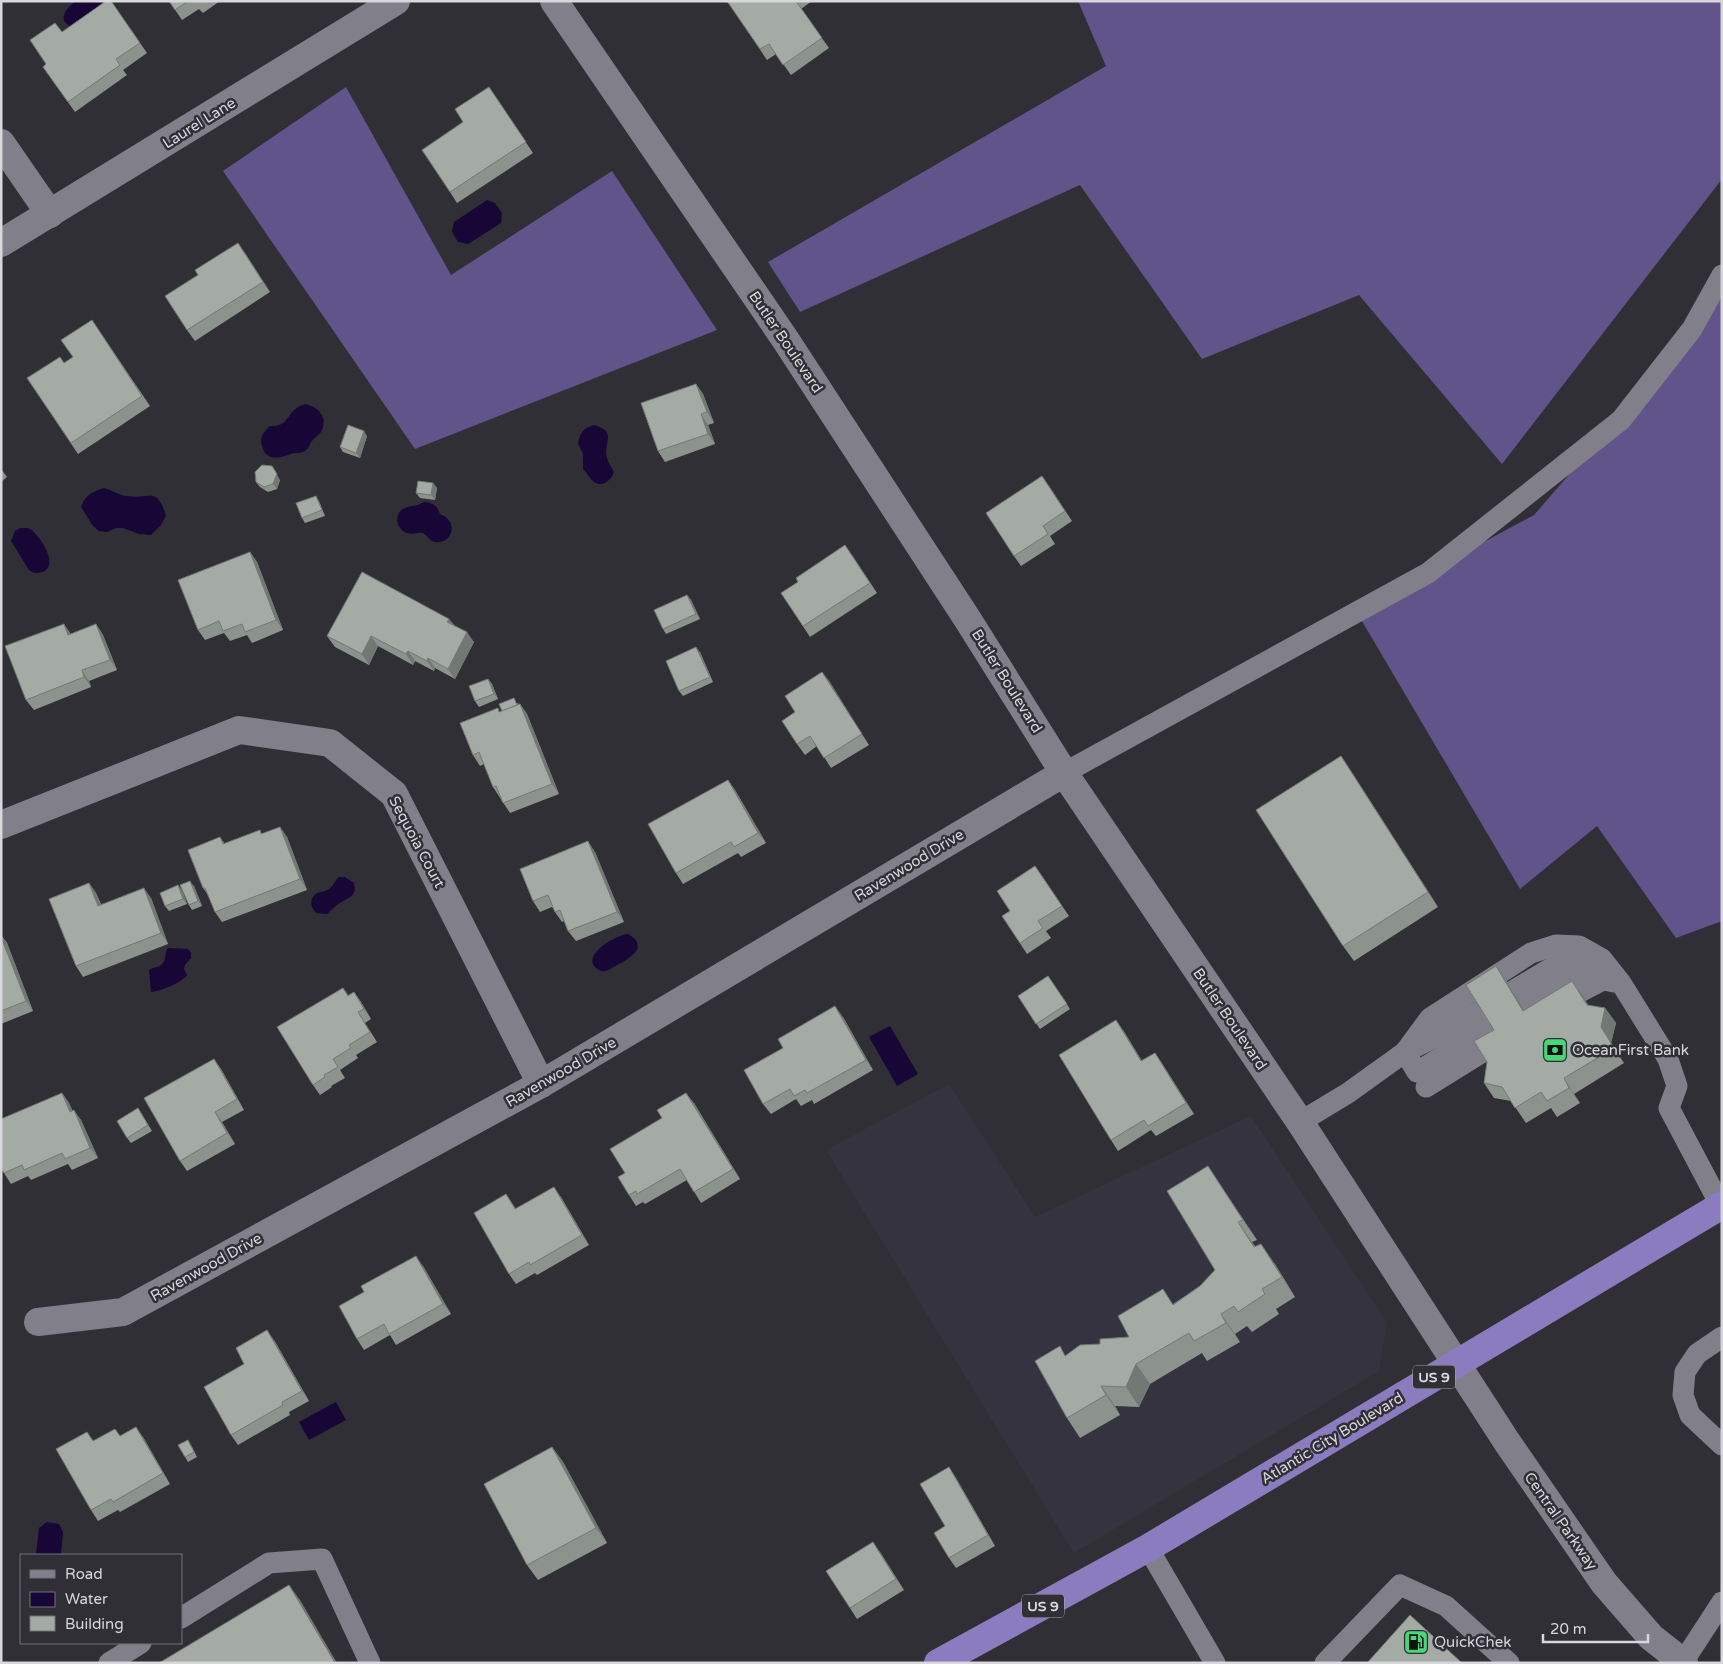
<svg xmlns="http://www.w3.org/2000/svg" width="1723" height="1664" font-family="'Varela Round',sans-serif">
<style>
.built{fill:#363341}
.forest{fill:#60548a}
.water{fill:#170636}
.lines{fill:none;stroke-linecap:round;stroke-linejoin:round}
.lane{stroke:#817f89;stroke-width:21}
.street{stroke:#817f89;stroke-width:28}
.secondary{stroke:#817f89;stroke-width:28}
.highway{stroke:#8a7cbe;stroke-width:28}
.wall{fill:#8c938d}
.shaded-wall{fill:#727873}
.building{fill:#a3aba4;stroke:#727873}
.labels{text-anchor:middle;stroke-width:5;stroke-linejoin:round;paint-order:stroke}
.shield{fill:#302f36;stroke:#a6a5aa;stroke-width:1}
.shield-label{font-size:14px;font-weight:bold;fill:#d8d7dc}
.street-label{font-size:15px;fill:#d8d7dc;stroke:#302f36}
.poi-label{font-size:15px;fill:#d8d7dc;stroke:#302f36;text-anchor:start}
</style>
<rect width="100%" height="100%" fill="#302f36"/>
<path class="built" d="M949,1084L1035,1217L1251,1116L1387,1323L1379,1371L1074,1553L826,1150Z"/>
<g class="forest">
<path d="M1078,1H1722V179L1502,464L1359,295L1202,359L1080,185L800,312L768,262L1106,66Z"/>
<path d="M346,87L451,275L612,171L717,330L415,449L223,171Z"/>
<path d="M1722,298V921L1676,938L1597,826L1520,889L1356,611L1534,515Z"/>
</g>
<g class="water">
<path d="M76,1H107L75,28C56,23 64,9 76,1Z"/>
<path d="M487,200L495,203L502,213L501,223L468,244L458,242L452,232L454,222Z"/>
<path d="M306,404C317,407 328,416 322,430C320,435 315,437 312,441C309,445 309,448 305,451C300,454 296,452 291,454C280,458 266,462 262,446C259,438 264,431 270,426C292,427 285,409 306,404Z"/>
<path d="M594,425C618,432 603,442 607,458C608,463 612,467 614,472C611,480 603,488 594,482C590,479 587,473 583,469V454L578,443C580,432 584,428 594,425Z"/>
<path d="M104,488C112,490 118,495 126,496C150,500 157,485 166,516L161,525L151,535L139,534L123,528H116L107,532L99,531L93,526L81,507C85,495 92,492 104,488Z"/>
<path d="M424,502C433,503 437,505 440,514C463,524 448,548 432,541C429,539 426,535 423,533C417,532 412,535 407,533C396,530 393,513 405,508C412,505 416,507 424,502Z"/>
<path d="M20,528C21,528 27,528 28,528C38,531 67,574 34,573L29,570L11,541L15,531Z"/>
<path d="M339,877H345L354,883L355,890L352,896L338,904L327,914L316,913C310,907 309,898 317,893C321,891 325,892 329,889C334,886 334,881 339,877Z"/>
<path d="M628,934C649,946 632,957 619,964C614,966 608,972 602,971C598,970 594,967 593,964C588,951 617,935 628,934Z"/>
<path d="M168,948L188,949L191,953V958L185,965L184,969L187,975C181,983 161,991 151,992L149,970C153,967 157,968 161,965C167,960 164,953 168,948Z"/>
<path d="M890,1026L918,1074L897,1086L869,1037Z"/>
<path d="M336,1402L346,1420L309,1440L299,1422Z"/>
<path d="M47,1522L59,1524L63,1532L61,1555H36L39,1528Z"/>
</g>
<g class="lines">
<g class="lane">
<path d="M1064,773L1428,573L1621,420L1692,329L1722,275"/>
<path d="M1556,1006L1580,992L1603,980L1614,982"/>
<path d="M1407,1051L1439,1035L1556,965L1574,960L1597,966"/>
<path d="M1405,1052L1430,1018L1531,953L1556,945L1579,946L1602,959L1621,983L1668,1059L1677,1086L1669,1108L1722,1208"/>
<path d="M1426,1087L1505,1038"/>
<path d="M1300,1122L1348,1093L1405,1052L1417,1072L1577,974L1600,971L1619,982"/>
<path d="M1722,1337L1697,1354L1685,1372L1683,1395L1690,1415L1722,1445"/>
<path d="M1148,1548L1215,1663"/>
<path d="M181,1618L269,1563L322,1559L370,1663"/>
<path d="M1683,1662L1722,1602"/>
<path d="M109,1663L141,1643"/>
<path d="M1325,1663L1400,1585L1446,1606L1509,1663"/>
</g>
<g class="street">
<path d="M1,143L50,214"/>
<path d="M1,243L396,1"/>
<path d="M1,825L239,730L330,743L394,794L541,1084"/>
<path d="M38,1322L123,1312L541,1084L1064,773"/>
</g>
<path class="secondary" d="M554,1L785,339L968,620L1064,773L1300,1122L1507,1442L1604,1583L1651,1637L1684,1663"/>
<path class="highway" d="M938,1663L1148,1548L1722,1205"/>
</g>
<g class="wall">
<path d="M111,1L147,53L123,70L127,75L75,112L43,67L46,64L62,32Z"/>
<path d="M169,1H220L203,13L199,9L182,20Z"/>
<path d="M727,1H812L801,9L829,48L791,75L776,54L767,60Z"/>
<path d="M489,87L533,153L457,203L450,192L463,122Z"/>
<path d="M245,253L270,292L195,341L187,330Z"/>
<path d="M92,320L150,406L78,454L27,378L64,363L73,357Z"/>
<path d="M696,384L703,394L714,423L708,425L715,444L665,462L658,451Z"/>
<path d="M367,436L360,458L343,452L340,447Z"/>
<path d="M1,469L7,477L1,482Z"/>
<path d="M280,480L277,489L268,492L260,487L256,482Z"/>
<path d="M433,483L437,488L435,500L420,498L416,493Z"/>
<path d="M1049,486L1072,521L1050,536L1055,544L1021,566L1014,556Z"/>
<path d="M316,496L319,501L325,516L305,523L302,518Z"/>
<path d="M250,552L257,562L283,630L252,643L247,635L230,641L224,633L205,640L198,630Z"/>
<path d="M852,555L877,593L810,637L781,593L798,582Z"/>
<path d="M687,595L691,600L700,619L666,634L663,629Z"/>
<path d="M449,619L454,625L474,642L455,679L435,668L434,671L415,661L413,665L378,646L369,665L335,647L327,636Z"/>
<path d="M96,624L103,635L117,670L89,681L91,687L34,710L26,700L71,634Z"/>
<path d="M700,652L713,682L683,696L679,691Z"/>
<path d="M822,672L869,745L831,768L817,746L805,755L797,744L795,712Z"/>
<path d="M488,679L492,684L498,699L479,707L475,701Z"/>
<path d="M518,703L519,705L520,704L527,714L559,794L510,813L493,787L484,764L480,766L473,755L501,712Z"/>
<path d="M1341,756L1351,771L1438,907L1354,961L1343,946Z"/>
<path d="M728,780L735,790L766,843L741,857L738,853L683,884L676,873Z"/>
<path d="M280,827L287,837L307,890L222,922L215,912L209,896L203,888L220,837L225,844L260,830L262,834Z"/>
<path d="M595,852L624,922L576,941L568,931L564,921L562,922L555,912L552,907L540,912L533,901Z"/>
<path d="M1035,866L1069,916L1046,931L1051,938L1027,954L1002,916L1010,911Z"/>
<path d="M89,883L96,893L101,904L151,898L168,944L83,977L76,966Z"/>
<path d="M194,886L202,906L192,910L189,905Z"/>
<path d="M182,890L187,904L169,911L165,906Z"/>
<path d="M1,935L7,943L33,1011L1,1024Z"/>
<path d="M1496,966L1507,982L1524,1010L1572,981L1588,1005L1605,1008L1616,1023L1611,1043L1624,1063L1574,1094L1580,1103L1557,1117L1551,1108L1526,1123L1511,1101L1494,1098L1484,1083L1494,1030Z"/>
<path d="M1048,976L1070,1009L1040,1029L1018,996Z"/>
<path d="M343,988L348,995L354,992L361,1002L371,1019L365,1023L377,1042L356,1055L358,1058L340,1070L345,1078L331,1086L332,1087L320,1095L313,1085Z"/>
<path d="M843,1017L873,1070L814,1104L812,1100L801,1106L796,1099L771,1114L763,1104Z"/>
<path d="M1123,1030L1142,1061L1155,1053L1194,1114L1156,1136L1151,1130L1118,1151L1111,1140Z"/>
<path d="M214,1059L221,1069L244,1110L222,1122L235,1144L187,1171L180,1161Z"/>
<path d="M62,1093L69,1103L72,1110L81,1120L98,1158L72,1170L68,1164L31,1180L28,1176L11,1184L4,1173Z"/>
<path d="M694,1103L740,1179L701,1203L687,1180L645,1204L643,1202L636,1206L629,1195L625,1173Z"/>
<path d="M138,1108L152,1131L131,1143L127,1138Z"/>
<path d="M1221,1186L1257,1240L1252,1242L1255,1246L1275,1264L1295,1297L1276,1309L1279,1314L1252,1332L1247,1326L1235,1334L1240,1342L1207,1361L1202,1353L1150,1384L1139,1407L1115,1406L1120,1415L1080,1438L1067,1418L1066,1355L1100,1344L1129,1337L1173,1304L1200,1286L1215,1270Z"/>
<path d="M506,1194L516,1209L561,1197L589,1245L537,1275L535,1273L516,1284L509,1274Z"/>
<path d="M423,1266L451,1314L396,1345L390,1335L364,1350L357,1339Z"/>
<path d="M274,1340L309,1401L289,1412L290,1415L238,1445L231,1435L244,1364Z"/>
<path d="M120,1436L143,1437L170,1484L120,1512L118,1510L98,1521L91,1510L93,1441Z"/>
<path d="M191,1445L197,1457L188,1462L185,1457Z"/>
<path d="M552,1447L563,1462L607,1543L538,1580L527,1565Z"/>
<path d="M949,1467L956,1478L995,1546L956,1568L949,1558L945,1526Z"/>
<path d="M880,1552L904,1590L857,1619L850,1608Z"/>
</g>
<g class="shaded-wall">
<path d="M238,243L245,253L270,292L263,282Z"/>
<path d="M696,384L703,394L714,423L707,412Z"/>
<path d="M701,414L708,425L715,444L708,434Z"/>
<path d="M364,431L367,436L360,458L356,453Z"/>
<path d="M272,466L280,480L277,489L273,484Z"/>
<path d="M433,483L437,488L435,500L431,495Z"/>
<path d="M250,552L257,562L283,630L276,620Z"/>
<path d="M687,595L691,600L700,619L696,614Z"/>
<path d="M449,619L457,629L447,622Z"/>
<path d="M64,624L71,634L68,635Z"/>
<path d="M96,624L103,635L117,670L110,660Z"/>
<path d="M467,632L474,642L455,679L448,669Z"/>
<path d="M371,636L378,646L369,665L362,654Z"/>
<path d="M696,647L700,652L713,682L710,677Z"/>
<path d="M408,651L415,661L413,665L406,654Z"/>
<path d="M428,658L435,668L434,671L427,661Z"/>
<path d="M82,670L89,681L91,687L84,677Z"/>
<path d="M822,672L830,682L869,745L862,734Z"/>
<path d="M488,679L492,684L498,699L494,694Z"/>
<path d="M520,704L527,714L559,794L552,784Z"/>
<path d="M1341,756L1351,771L1438,907L1428,892Z"/>
<path d="M728,780L735,790L766,843L758,833Z"/>
<path d="M280,827L287,837L307,890L300,879Z"/>
<path d="M588,841L595,852L624,922L617,912Z"/>
<path d="M190,881L194,886L202,906L198,901Z"/>
<path d="M89,883L96,893L105,916L98,906Z"/>
<path d="M178,885L182,890L187,904L183,899Z"/>
<path d="M144,888L151,898L168,944L161,933Z"/>
<path d="M1,935L7,943L33,1011L26,1001L1,937Z"/>
<path d="M1496,966L1507,982L1534,1026L1523,1011Z"/>
<path d="M1572,981L1583,996L1597,1020L1587,1005Z"/>
<path d="M354,992L361,1002L371,1019L364,1009Z"/>
<path d="M835,1006L843,1017L873,1070L866,1060Z"/>
<path d="M1605,1008L1616,1023L1611,1043L1624,1063L1601,1027Z"/>
<path d="M1116,1020L1123,1030L1148,1071L1141,1061Z"/>
<path d="M1155,1053L1162,1063L1194,1114L1186,1103Z"/>
<path d="M214,1059L221,1069L244,1110L237,1099Z"/>
<path d="M1564,1078L1574,1094L1580,1103L1569,1088Z"/>
<path d="M62,1093L69,1103L77,1122L70,1112Z"/>
<path d="M686,1093L694,1103L740,1179L733,1169Z"/>
<path d="M74,1110L81,1120L98,1158L90,1148Z"/>
<path d="M215,1112L222,1122L235,1144L227,1133Z"/>
<path d="M1208,1166L1221,1186L1257,1240L1243,1220Z"/>
<path d="M554,1187L561,1197L589,1245L582,1235Z"/>
<path d="M1238,1222L1252,1242L1267,1267L1254,1247Z"/>
<path d="M1261,1244L1275,1264L1295,1297L1282,1277Z"/>
<path d="M416,1256L423,1266L451,1314L443,1304Z"/>
<path d="M1221,1314L1235,1334L1240,1342L1226,1323Z"/>
<path d="M267,1330L274,1340L309,1401L302,1391Z"/>
<path d="M1136,1364L1150,1384L1139,1407L1126,1387Z"/>
<path d="M1101,1386L1115,1406L1120,1415L1106,1395Z"/>
<path d="M136,1427L143,1437L170,1484L163,1473Z"/>
<path d="M552,1447L563,1462L607,1543L596,1528Z"/>
<path d="M949,1467L956,1478L995,1546L988,1535Z"/>
<path d="M873,1542L880,1552L904,1590L896,1579Z"/>
<path d="M289,1585L300,1600L337,1663H336L334,1661Z"/>
</g>
<g class="building">
<path d="M106,1H111L140,43L116,59L120,65L68,102L43,67L46,64L30,40L55,23L62,32Z"/>
<path d="M169,1H188L175,10Z"/>
<path d="M727,1H796L822,38L783,65L769,44L760,49Z"/>
<path d="M489,87L526,142L450,192L422,150L463,122L455,109Z"/>
<path d="M238,243L263,282L187,330L165,296L198,275L195,270Z"/>
<path d="M92,320L142,396L71,443L27,378L60,357L64,363L73,357L61,340Z"/>
<path d="M696,384L707,412L701,414L708,434L658,451L641,403Z"/>
<path d="M348,425L364,431L356,453L340,447Z"/>
<path d="M262,465L272,466L277,474L273,484L264,487L256,482L255,472Z"/>
<path d="M1042,476L1065,511L1043,526L1048,534L1014,556L986,513Z"/>
<path d="M418,481L433,483L431,495L416,493Z"/>
<path d="M316,496L322,510L302,518L296,503Z"/>
<path d="M845,545L870,583L803,626L781,593L798,582L796,578Z"/>
<path d="M250,552L276,620L245,632L242,624L223,631L219,621L198,630L178,580Z"/>
<path d="M362,572L449,619L447,622L467,632L448,669L428,658L427,661L408,651L406,654L371,636L362,654L327,636Z"/>
<path d="M687,595L696,614L663,629L654,610Z"/>
<path d="M64,624L68,635L96,624L110,660L82,670L84,677L26,700L5,646Z"/>
<path d="M696,647L710,677L679,691L666,661Z"/>
<path d="M822,672L862,734L824,758L810,736L797,744L782,721L795,712L785,696Z"/>
<path d="M488,679L494,694L475,701L469,686Z"/>
<path d="M514,698L517,705L502,711L499,704Z"/>
<path d="M520,704L552,784L503,803L496,786L493,787L479,752L473,755L460,723L498,708L499,712Z"/>
<path d="M1341,756L1428,892L1343,946L1256,810Z"/>
<path d="M728,780L758,833L734,847L731,842L676,873L648,824Z"/>
<path d="M280,827L300,879L215,912L205,888H203L188,850L220,837L223,844L260,830L261,834Z"/>
<path d="M588,841L617,912L568,931L560,910L555,912L548,895L533,901L520,869Z"/>
<path d="M1035,866L1062,906L1038,921L1043,928L1020,943L1002,916L1010,911L997,891Z"/>
<path d="M190,881L198,901L189,905L180,885Z"/>
<path d="M89,883L98,906L144,888L161,933L76,966L49,899Z"/>
<path d="M178,885L183,899L165,906L160,893Z"/>
<path d="M1,937L26,1001L1,1011Z"/>
<path d="M1496,966L1523,1011L1572,981L1587,1005L1605,1008L1601,1027L1614,1048L1564,1078L1569,1088L1547,1101L1541,1092L1515,1108L1502,1087L1484,1083L1487,1062L1474,1041L1494,1030L1466,985Z"/>
<path d="M1048,976L1067,1004L1036,1024L1018,996Z"/>
<path d="M343,988L348,996L354,992L364,1009L358,1012L370,1032L349,1045L351,1048L333,1059L338,1067L324,1075L325,1077L313,1085L277,1027Z"/>
<path d="M835,1006L866,1060L807,1093L805,1090L794,1096L790,1089L763,1104L744,1070L783,1048L778,1039Z"/>
<path d="M1116,1020L1141,1061L1155,1053L1186,1103L1148,1126L1144,1120L1111,1140L1059,1055Z"/>
<path d="M214,1059L237,1099L215,1112L227,1133L180,1161L144,1098Z"/>
<path d="M62,1093L70,1112L74,1110L90,1148L65,1159L62,1153L24,1170L22,1165L4,1173L1,1168V1119Z"/>
<path d="M686,1093L733,1169L694,1192L680,1169L637,1194L636,1191L629,1195L618,1177L625,1173L610,1149L662,1118L657,1110Z"/>
<path d="M138,1108L148,1125L127,1138L117,1121Z"/>
<path d="M1208,1166L1243,1220L1238,1222L1254,1247L1261,1244L1282,1277L1262,1289L1265,1294L1238,1312L1234,1306L1221,1314L1226,1323L1194,1341L1189,1333L1136,1364L1126,1387L1101,1386L1106,1395L1067,1418L1035,1361L1060,1346L1065,1356L1080,1345L1100,1344V1339L1129,1337L1118,1316L1163,1289L1173,1305L1200,1286L1215,1270L1167,1191Z"/>
<path d="M554,1187L582,1235L530,1265L529,1262L509,1274L474,1213L506,1194L515,1209Z"/>
<path d="M416,1256L443,1304L389,1334L384,1324L357,1339L339,1306L364,1292L361,1286Z"/>
<path d="M267,1330L302,1391L282,1402L283,1405L231,1435L204,1387L244,1364L236,1348Z"/>
<path d="M136,1427L163,1473L113,1502L111,1499L91,1510L56,1449L87,1432L93,1441L115,1429L120,1436Z"/>
<path d="M188,1440L194,1452L185,1457L178,1445Z"/>
<path d="M552,1447L596,1528L527,1565L484,1484Z"/>
<path d="M949,1467L988,1535L949,1558L934,1533L945,1526L920,1484Z"/>
<path d="M873,1542L896,1579L850,1608L826,1571Z"/>
<path d="M289,1585L334,1661L331,1663H159Z"/>
<path d="M1410,1615L1462,1663H1367Z"/>
</g>
<defs>
<symbol id="bank-square" viewBox="-11 -11 22 22"><rect x="-9" y="-9" width="18" height="18" rx="4" fill="#47d779" stroke="#302f36"/><path d="M-6-4H6V4H-6ZM0-2.3a2.3 2.3 0 1 0 0 4.6a2.3 2.3 0 1 0 0-4.6Z" fill="#111"/></symbol>
<symbol id="fuel-square" viewBox="-11 -11 22 22"><rect x="-9" y="-9" width="18" height="18" rx="4" fill="#47d779" stroke="#302f36"/><path d="M-5.5-6h7V0h2V4h1.3V-2.5L3-4.5l.8-.8L6-3V5H2.5V1h-1V6h-7ZM-4.2-4.7v3.2H.2V-4.7Z" fill="#111"/></symbol>
</defs>
<g fill-rule="evenodd">
<use href="#bank-square" x="1541" y="1036" width="28" height="28"/>
<use href="#fuel-square" x="1402" y="1628" width="28" height="28"/>
</g>
<g class="labels">
<g class="shield">
<rect x="1413" y="1365.5" width="42" height="23" rx="4"/>
<rect x="1022" y="1594.5" width="42" height="23" rx="4"/>
</g>
<g class="shield-label">
<text x="1434" y="1382">US 9</text>
<text x="1043" y="1611">US 9</text>
</g>
<g class="street-label">
<text transform="translate(199 123) rotate(-32)" y="5">Laurel Lane</text>
<text transform="translate(786 342) rotate(56)" y="5">Butler Boulevard</text>
<text transform="translate(1007 681) rotate(58)" y="5">Butler Boulevard</text>
<text transform="translate(417 842) rotate(62)" y="5">Sequoia Court</text>
<text transform="translate(909 865) rotate(-31)" y="5">Ravenwood Drive</text>
<text transform="translate(1230 1019) rotate(56)" y="5">Butler Boulevard</text>
<text transform="translate(561 1072) rotate(-30)" y="5">Ravenwood Drive</text>
<text transform="translate(206 1267) rotate(-29)" y="5">Ravenwood Drive</text>
<text transform="translate(1332 1438) rotate(-31)" y="5">Atlantic City Boulevard</text>
<text transform="translate(1561 1521) rotate(55)" y="5">Central Parkway</text>
</g>
<g class="poi-label">
<text x="1572" y="1055">OceanFirst Bank</text>
<text x="1434" y="1647">QuickChek</text>
</g>
</g>
<rect width="1723" height="1664" fill="none" stroke="#d8d7dc" stroke-width="5"/>
<rect x="20" y="1554" width="162" height="90" fill="#302f36" stroke="#737278"/>
<rect x="30" y="1570" width="25" height="8" fill="#817f89" stroke="#737278"/>
<text x="65" y="1579" font-size="15" fill="#d8d7dc">Road</text>
<rect x="30" y="1592" width="25" height="15" fill="#170636" stroke="#737278"/>
<text x="65" y="1604" font-size="15" fill="#d8d7dc">Water</text>
<rect x="30" y="1616" width="25" height="15" fill="#a3aba4" stroke="#737278"/>
<text x="65" y="1629" font-size="15" fill="#d8d7dc">Building</text>
<path d="M1543 1634v8h105v-8" fill="none" stroke="#d8d7dc" stroke-width="2.5"/>
<text x="1550" y="1634" font-size="15" fill="#d8d7dc" stroke="#302f36" stroke-width="4" paint-order="stroke">20 m</text>
</svg>
